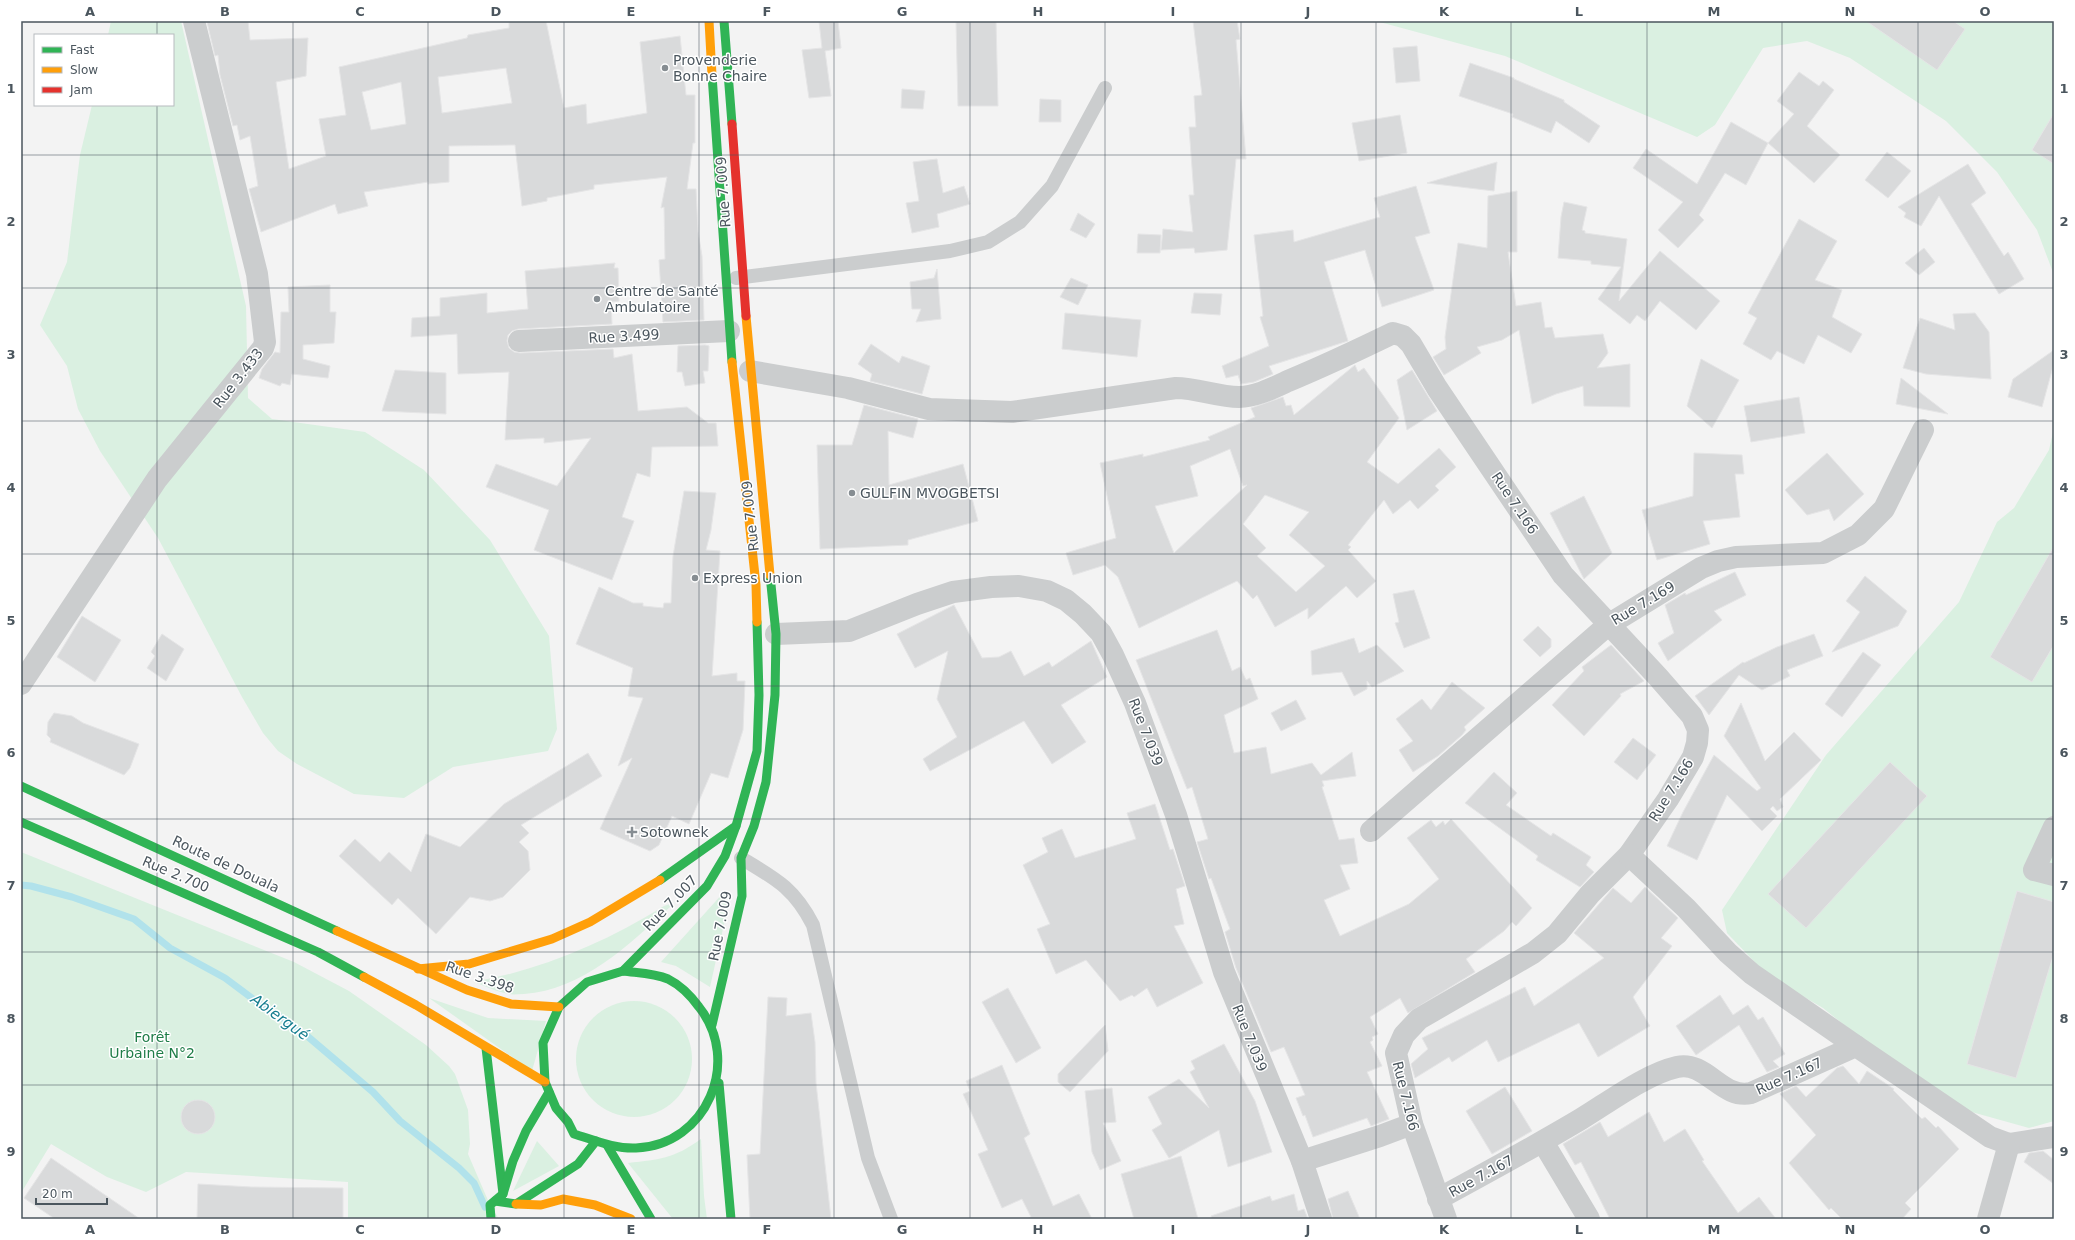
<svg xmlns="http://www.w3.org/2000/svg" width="2075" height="1240" font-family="'DejaVu Sans',sans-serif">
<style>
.green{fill:#daf0e1}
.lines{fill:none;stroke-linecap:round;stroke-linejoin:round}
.stream{stroke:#b1e2eb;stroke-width:7}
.building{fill:#d9dadb;stroke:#e5e5e6;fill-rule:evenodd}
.lane{stroke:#cbcdce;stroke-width:14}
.street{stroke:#cbcdce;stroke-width:22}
.fast{stroke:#30b455;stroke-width:9}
.slow{stroke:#ff9f0a;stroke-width:9}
.jam{stroke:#e5322d;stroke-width:9}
.grid{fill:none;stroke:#4b565e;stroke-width:1;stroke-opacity:0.55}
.poi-dot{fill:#868d92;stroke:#fff;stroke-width:1.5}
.labels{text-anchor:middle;stroke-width:3;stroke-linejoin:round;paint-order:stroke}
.poi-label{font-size:14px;fill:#4b565e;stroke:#fff;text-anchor:start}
.street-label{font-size:14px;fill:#4b565e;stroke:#fff}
.park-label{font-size:14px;fill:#1f7d48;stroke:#fff}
.water-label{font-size:15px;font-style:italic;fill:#167e90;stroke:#fff}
.neatline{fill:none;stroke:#4b565e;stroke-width:1.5}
.grid-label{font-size:13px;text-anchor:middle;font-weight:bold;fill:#4b565e}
</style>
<rect width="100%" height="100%" fill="#f3f3f3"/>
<g class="green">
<path d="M111,21H181L246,306L248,398L272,419L365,432L424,470L490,540L549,636L557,729L548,751L453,767L404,798L354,794L297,764L278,751L263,733L242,697L158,538L100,451L78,409L67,366L40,325L67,262L80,155L92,105H173V35H108Z"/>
<path d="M1376,21H2054V275L2037,230L1997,172L1946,121L1850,58L1807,41L1763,48L1715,125L1697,137L1505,56Z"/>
<path d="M2054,428V1121L2029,1128L1943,1104L1823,1008L1768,976L1727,933L1722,910L1826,755L1959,602L1997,522L2014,508L2049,450Z"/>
<path d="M21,852L294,962L349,991L426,1045L449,1066L455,1074L468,1110L470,1144L468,1154L490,1205L499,1219H348V1182L186,1172L146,1192L107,1177L51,1144L21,1193Z"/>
<path d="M724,892L731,893L710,987L676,966L661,962Z"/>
<path d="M670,904V907C629,945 582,990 524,994C519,994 513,995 509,994C497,992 485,986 474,982C543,969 604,943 664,906Z"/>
<path d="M429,998L488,1018L546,1021L532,1071Z"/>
<circle cx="634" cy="1059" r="58"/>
<path d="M701,1139L704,1196L707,1219H673L628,1163C661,1159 673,1159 701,1139Z"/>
<path d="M537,1141L559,1166L513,1191Z"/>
</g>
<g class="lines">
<path class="stream" d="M21,885L31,886L72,897L134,919L170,948L225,978L264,1007L284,1019L294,1029L306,1035L373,1092L400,1121L459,1168L474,1183L485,1207"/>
</g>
<g class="building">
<path d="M248,21L250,40L308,38L306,76L276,82L289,169L326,156L319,119L346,115L339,67L467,38L468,35L509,28V21H546L564,108L586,104L587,124L647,113L640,42L680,36L686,95H695V143H693L687,189H696L698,231L702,256L704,320L663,322L659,260L665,259L664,207L661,208L667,177L594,185V189L547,198V201L522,206L515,145L449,146V182L428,184V182L364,192L368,206L338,214L335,204L261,232L249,189L258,186L250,136L240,140L237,125L233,126L220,75L218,55L215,56L207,22ZM506,68L512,103L442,113L438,77ZM401,82L406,124L371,130L362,92Z"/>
<path d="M819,21H838L841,48L825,51L831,96L809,98L802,50L822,48Z"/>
<path d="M956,21H996L998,106H958Z"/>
<path d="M1193,21H1237L1240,39L1236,40L1246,159H1236L1227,250L1195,253L1194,248L1161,250L1163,229L1193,232L1189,195H1194L1189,127H1196L1194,96L1202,95Z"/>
<path d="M1866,21H1953L1965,29L1937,70Z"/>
<path d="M1417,46L1420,81L1396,83L1393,48Z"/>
<path d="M1470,63L1514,78V79L1564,100V102L1600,126L1589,143L1556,121L1551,133L1512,117L1513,114L1459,96Z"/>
<path d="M1799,72L1819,86L1823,81L1834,90L1807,126L1840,155L1814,183L1768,143L1794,114L1777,101Z"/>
<path d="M902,89L925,91L923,109L901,108Z"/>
<path d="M1040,99L1061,100V122H1039Z"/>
<path d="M2054,113V164L2032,150Z"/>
<path d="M1400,115L1407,153L1359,161L1352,123Z"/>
<path d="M1731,122L1768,143L1746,185L1725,173L1699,215L1704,220L1678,248L1658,230L1683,202L1633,168L1646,149L1697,184Z"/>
<path d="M1887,152L1911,171L1888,198L1865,180Z"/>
<path d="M937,159L943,193L964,186L970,204L937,214L939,227L912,233L906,203L919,201L913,162Z"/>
<path d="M1497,162L1494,191L1427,183Z"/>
<path d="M1968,164L1986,193L1971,204L2004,256L2008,252L2024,279L1999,294L1939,196L1921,226L1904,217L1906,213L1898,207Z"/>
<path d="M1416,186L1430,233L1415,237L1434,290L1382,307L1365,250L1324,262L1348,341L1269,366L1273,374L1254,382L1241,384L1238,375L1226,378L1222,366L1269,346L1260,317L1263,316L1254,235L1293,230L1294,242L1380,217L1374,198Z"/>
<path d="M1517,191V252H1508L1516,306L1541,302L1545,328L1552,327L1555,338L1603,334L1608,353L1597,368L1630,364V407L1584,406L1583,386L1556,394L1532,404L1519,330L1502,340L1477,347L1481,353L1444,375L1433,357L1446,349L1445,337L1458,243L1487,248L1488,196Z"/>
<path d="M1564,202L1587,207L1582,230L1585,231V233L1627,239L1619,301L1660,251L1720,301L1696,330L1660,301L1645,321L1637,315L1630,324L1598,299L1621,267L1591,264V261L1558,258L1561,217Z"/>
<path d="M1078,213L1095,224L1086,238L1070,230Z"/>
<path d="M1799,219L1837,241L1815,280L1842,290L1832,317L1862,334L1851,353L1818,335L1804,364L1777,351L1771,360L1743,344L1757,318L1748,313Z"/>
<path d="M1138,234L1161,235L1160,253H1137Z"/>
<path d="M1924,248L1935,262L1919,275L1905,263Z"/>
<path d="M615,263L614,268H618L619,301L611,302L612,324L518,329L512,331L508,335L507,341L509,348L514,352L520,353L613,349L614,358L632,354L638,411L687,407L708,423H716L718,446L652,447L650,477L637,473L622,517L634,521L612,580L534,550L549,510L486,487L496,464L557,486L591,438L544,443V438L505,440L509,372L458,374L457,334L411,337L412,318L440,316V298L487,293V313L528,309L525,271Z"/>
<path d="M937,269L941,319L916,322L921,309H912L910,282L934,278Z"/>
<path d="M1071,278L1088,285L1078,305L1060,297Z"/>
<path d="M330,285V312H336L334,343L303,345V359L330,366L328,378L292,374L290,385L282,383L280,386L259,378L262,369L275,352L280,353L281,312H289L288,287Z"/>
<path d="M1194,293L1222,294L1220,315L1191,313Z"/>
<path d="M1065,313L1141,320L1137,357L1062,349Z"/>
<path d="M1975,313L1989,332L1991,379L1926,374L1903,368L1920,318L1955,330L1953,314Z"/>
<path d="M871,344L899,363L902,356L930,366L922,394L870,381L872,374L858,364Z"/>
<path d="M705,345L709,346L708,371H703L705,383L685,386L682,372H677L678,346Z"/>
<path d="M2054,350V363L2042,407L2008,397L2013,379Z"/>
<path d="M1701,359L1739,380L1712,428L1687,406Z"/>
<path d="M1355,365L1358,372L1364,368L1399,418L1367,462L1398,484L1439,448L1456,467L1435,486L1439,490L1418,509L1410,500L1393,514L1384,500L1348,545L1351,547L1348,550L1376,581L1357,598L1346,586L1308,619V608L1275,627L1257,595L1253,599L1237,581L1139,628L1118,577L1105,565L1073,575L1066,553L1116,538L1100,463L1143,454V457L1210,440L1208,437L1255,417L1251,408L1283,397L1286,406L1291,405L1294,415ZM1230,449L1243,486L1247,485L1174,553L1155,506L1198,496L1190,466ZM1265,495L1309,512L1289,535L1325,566L1296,592L1257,556L1266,548L1243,524Z"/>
<path d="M395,370L446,373V414L382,411Z"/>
<path d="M1412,370L1437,411L1407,430L1397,380Z"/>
<path d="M1901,378L1948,414L1896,404Z"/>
<path d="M1799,397L1805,433L1751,442L1744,406Z"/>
<path d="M864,405L918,419L913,438L888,431L889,485L963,464L978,521L908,540V545L820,549L817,445H852Z"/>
<path d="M1694,453L1742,455L1744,474H1735L1740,517L1703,521L1710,544L1657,560L1642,510L1693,496Z"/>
<path d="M1827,453L1864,494L1834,521L1829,509L1807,515L1785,490Z"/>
<path d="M684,491L716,493L711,530L706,550L720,551L712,676L737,673V681H745L743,730L728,778L711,773L689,824L672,816L659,845L650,851L600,829L632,758L618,766L643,698L628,696L633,668L576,644L599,587L633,603H643V606L663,608L664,603H671L673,556Z"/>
<path d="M1584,496L1612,553L1584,579L1550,513Z"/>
<path d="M2054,546V645L2032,682L1990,657Z"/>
<path d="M1735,572L1746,595L1714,611L1722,620L1668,661L1658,643L1674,633L1665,605L1685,593L1686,595Z"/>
<path d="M1865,576L1907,611L1898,626L1832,652L1860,612L1846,601Z"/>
<path d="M1414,590L1430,638L1404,648L1395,623L1399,622L1393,594Z"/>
<path d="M954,605L982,658L999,657L1011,651L1024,676L1049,662L1052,667L1091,641L1107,677L1061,705L1086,742L1052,764L1024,721L930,771L923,759L957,737L937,699L948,651L915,668L897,634Z"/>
<path d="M82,616L121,640L95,682L57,657Z"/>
<path d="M1538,626L1551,639V647L1540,657L1523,640Z"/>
<path d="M1217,630L1232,671L1240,667L1246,680L1250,678L1258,699L1224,715L1234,753L1266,747L1271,774L1312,763L1321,775L1352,752L1356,776L1322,781L1324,786L1322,787L1339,840L1354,838L1358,863L1340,865L1350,889L1324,900L1340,936L1409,904L1439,879L1407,838L1431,820L1436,827L1443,821L1445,825L1451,819L1532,908L1516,926L1512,922L1504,931L1466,959L1475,972L1408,1013L1400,998L1370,1017L1378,1034L1372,1037L1373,1040L1370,1042L1382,1066L1367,1072L1389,1119L1371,1126L1367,1118L1313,1137L1305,1115L1303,1116L1296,1098L1305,1095L1284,1047L1271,1052L1236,968L1225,932L1230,929L1211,878L1209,879L1197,842L1208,839L1192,787L1187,789L1136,660Z"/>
<path d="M162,634L184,649L166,681L147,668L155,656L151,652Z"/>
<path d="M1814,634L1823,656L1787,670L1790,676L1762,690L1739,675L1709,715L1695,696L1743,662L1744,663L1777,647Z"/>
<path d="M1354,638L1359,653L1377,645L1404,671L1372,687L1367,681V689L1354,696L1342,672L1312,675L1311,651Z"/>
<path d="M1611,645L1644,681L1620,694L1621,696L1584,736L1552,705L1584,671L1582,667Z"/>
<path d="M1863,652L1881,665L1842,717L1825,704Z"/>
<path d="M1452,682L1485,708L1464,727L1466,730L1462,735L1438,756L1413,772L1399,750L1413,741L1396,719L1422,699L1431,710Z"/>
<path d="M1296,700L1306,719L1281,731L1271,713Z"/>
<path d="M1741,703L1765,761L1794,732L1821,760L1780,799L1783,807L1777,811L1773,806L1770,809L1777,816L1762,831L1727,795L1697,860L1667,846L1683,812L1714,755L1757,791L1761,788L1724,736Z"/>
<path d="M54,713L72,716L83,723L139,744L130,768L124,775L50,742L51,739L47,735L48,722Z"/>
<path d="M1633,738L1656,755L1637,780L1614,762Z"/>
<path d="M588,753L602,776L521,825L529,833L519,842L528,851L530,870L503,897L490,901L470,897L436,934L398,898L392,905L339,856L355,839L380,862L389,852L411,872L426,834L460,847L504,804Z"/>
<path d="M1890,762L1927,796L1806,928L1768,894Z"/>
<path d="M1494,772L1517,793L1506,805L1551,836L1553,833L1591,857L1586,865L1594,872L1580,887L1536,860L1538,856L1465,803Z"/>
<path d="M1155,804L1170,850L1173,849L1185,886L1176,889L1184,924L1174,926L1203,983L1157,1007L1147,988L1134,997L1132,995L1120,1001L1086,960L1056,974L1037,929L1050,924L1023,865L1048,852L1042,838L1062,829L1075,858L1136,839L1127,813Z"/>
<path d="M1645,887L1678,918L1661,938L1672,946L1633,997L1650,1026L1598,1057L1579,1023L1498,1062L1487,1040L1452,1062L1449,1057L1415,1078L1411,1064L1428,1049L1422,1038L1525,987L1534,1006L1604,958L1574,933L1613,888L1631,903Z"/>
<path d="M2017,891L2054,902V953L2016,1078L1967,1064Z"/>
<path d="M1008,988L1041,1048L1016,1063L982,1002Z"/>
<path d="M1720,995L1733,1015L1748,1005L1758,1020L1763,1017L1785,1054L1773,1061L1779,1067L1767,1072L1739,1025L1696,1055L1676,1026Z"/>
<path d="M768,997L787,998L786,1016L811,1013L815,1042L816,1083L831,1219H750L747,1155L760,1154Z"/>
<path d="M1105,1025L1108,1051L1070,1092L1058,1082V1074Z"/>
<path d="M1224,1044L1255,1101L1272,1152L1228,1167L1219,1130L1169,1158L1152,1130L1162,1124L1148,1097L1179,1079L1209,1108L1190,1072L1195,1069L1191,1061Z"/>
<path d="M1002,1065L1030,1134L1024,1138L1053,1206L1079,1194L1092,1219H1027L1031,1217L1022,1199L1002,1208L978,1154L988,1150L963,1094L970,1091L966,1081Z"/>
<path d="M1843,1066L1859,1084L1867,1071L1894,1089L1893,1090L1922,1119L1925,1117L1936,1128L1938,1126L1959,1149L1905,1203L1911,1209L1902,1219H1842L1831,1208L1829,1210L1789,1163L1816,1135L1780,1094L1796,1086L1806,1097L1837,1068Z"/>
<path d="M1505,1087L1532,1131L1492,1154L1466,1111Z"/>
<path d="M1112,1088L1116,1122L1103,1123L1121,1161L1100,1170L1092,1152L1085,1091Z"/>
<circle cx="198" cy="1117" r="17"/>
<path d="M1649,1112L1664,1142L1685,1129L1704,1160L1702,1161L1738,1213L1759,1197L1776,1219H1610L1581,1162L1575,1165L1563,1144L1600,1122L1608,1137Z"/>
<path d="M2043,1151L2054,1160V1184L2024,1162L2029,1153Z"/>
<path d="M1181,1156L1198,1219H1134L1121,1174Z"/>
<path d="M51,1158L140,1219H55L24,1198Z"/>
<path d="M198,1184L251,1187L343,1188V1219H197Z"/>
<path d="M1348,1191L1360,1219H1333L1328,1199Z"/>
<path d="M1294,1194L1298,1211L1304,1209L1308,1219H1212L1211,1216L1270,1196L1272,1201Z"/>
</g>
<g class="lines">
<g class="lane">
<path d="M736,278L950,251L988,242L1020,222L1052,186L1105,88"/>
<path d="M741,858C776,879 794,888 813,925L868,1158L891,1219"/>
</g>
<g class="street">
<path d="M519,341L729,331"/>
<path d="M750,371L848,388L929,409L1012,412L1176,388C1197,388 1218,397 1239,397C1255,397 1273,388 1288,381C1324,366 1358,350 1393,333L1403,336L1411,344L1437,388L1563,575L1658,677L1692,716L1698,730L1697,743L1693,757L1668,799L1629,855L1590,894L1557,934L1533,953L1419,1019L1404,1035L1396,1053L1412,1124L1446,1219"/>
<path d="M776,634L849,631L917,604L953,592L991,587L1019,586L1047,591L1066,600L1083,614L1101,633L1113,655L1135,703L1176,815L1224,972L1302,1161L1321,1219"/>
<path d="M21,684L157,479L263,348L265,342L257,274L194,21"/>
<path d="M2054,827L2034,870L2054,875"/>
<path d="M1371,831L1608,625L1701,568L1718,561L1736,557L1823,553L1858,535L1884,509L1923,430"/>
<path d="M1629,855L1686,908L1728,953L1752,974L1856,1046"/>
<path d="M1543,1142L1589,1219"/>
<path d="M1302,1161L1380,1136L1412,1124"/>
<path d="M1438,1199C1486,1173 1534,1147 1581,1119C1609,1102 1646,1074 1677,1067C1706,1060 1722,1100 1751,1093L1856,1046L1990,1137L2009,1144L2054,1137"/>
<path d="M1988,1219L2009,1144"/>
</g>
<g class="fast">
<path d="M724,21L732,124"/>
<path d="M712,75L732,362"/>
<path d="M21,786L337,931"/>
<path d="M21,822L318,952L364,977"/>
<path d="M660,880L736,826"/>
<path d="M623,971L707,886L725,856L736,826L757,751L759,695L757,622"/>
<path d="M623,971C638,973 654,973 668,979C680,985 691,996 699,1007C742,1061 707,1145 636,1148C615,1149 594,1140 574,1134L568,1122L556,1108L545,1082L543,1043L559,1007L587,982Z"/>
<path d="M712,1025L742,896L741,858L754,826L766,782L775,695L776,634L770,575"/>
<path d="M486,1048L503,1194"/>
<path d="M719,1083L731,1219"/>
<path d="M607,1145L651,1219"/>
<path d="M495,1201L516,1204L578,1164L596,1141"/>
<path d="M491,1219L490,1205L503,1194L513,1161L526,1131L549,1092"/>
</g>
<g class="slow">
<path d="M709,21L712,75"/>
<path d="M746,316L770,575"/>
<path d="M732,362L756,585L757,622"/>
<path d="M337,931L467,990L511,1004L559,1007"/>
<path d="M418,969L469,964L552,939L590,922L660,880"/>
<path d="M364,977L416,1005L545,1082"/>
<path d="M516,1204L541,1205L563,1199L595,1205L631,1219"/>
</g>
<path class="jam" d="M732,124L746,316"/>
</g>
<path class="grid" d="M157,21V35M293,21V1219M428,21V1219M564,21V1219M699,21V1219M834,21V1219M970,21V1219M1105,21V1219M1241,21V1219M1376,21V1219M1511,21V1219M1647,21V1219M1782,21V1219M1918,21V1219M157,105V1219M21,155H2054M21,288H2054M21,421H2054M21,554H2054M21,686H2054M21,819H2054M21,952H2054M21,1085H2054"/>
<g class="poi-dot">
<circle cx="665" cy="68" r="4"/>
<circle cx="597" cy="299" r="4"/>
<circle cx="852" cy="493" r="4"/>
<circle cx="695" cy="578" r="4"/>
<path d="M630 826h4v4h4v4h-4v4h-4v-4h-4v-4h4z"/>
</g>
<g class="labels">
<g class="poi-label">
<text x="673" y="65">Provenderie<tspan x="673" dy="16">Bonne Chaire</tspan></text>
<text x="605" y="296">Centre de Santé<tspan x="605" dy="16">Ambulatoire</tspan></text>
<text x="860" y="498">GULFIN MVOGBETSI</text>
<text x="703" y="583">Express Union</text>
<text x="640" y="837">Sotownek</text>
</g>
<g class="street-label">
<text transform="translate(723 192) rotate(-94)" y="5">Rue 7.009</text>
<text transform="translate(624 336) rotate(-3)" y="5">Rue 3.499</text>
<text transform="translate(238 378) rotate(-52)" y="5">Rue 3.433</text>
<text transform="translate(1515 503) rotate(56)" y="5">Rue 7.166</text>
<text transform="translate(750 516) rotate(-96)" y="5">Rue 7.009</text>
<text transform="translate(1643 603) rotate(-31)" y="5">Rue 7.169</text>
<text transform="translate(1146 732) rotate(69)" y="5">Rue 7.039</text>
<text transform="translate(1671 790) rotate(-58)" y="5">Rue 7.166</text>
<text transform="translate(226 864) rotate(25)" y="5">Route de Douala</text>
<text transform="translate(176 874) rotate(23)" y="5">Rue 2.700</text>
<text transform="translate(670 903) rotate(-46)" y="5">Rue 7.007</text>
<text transform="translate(720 926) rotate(-79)" y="5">Rue 7.009</text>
<text transform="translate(480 977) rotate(19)" y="5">Rue 3.398</text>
<text transform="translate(1250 1038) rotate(68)" y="5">Rue 7.039</text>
<text transform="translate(1789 1076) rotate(-24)" y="5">Rue 7.167</text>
<text transform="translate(1406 1096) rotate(76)" y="5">Rue 7.166</text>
<text transform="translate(1481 1176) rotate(-29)" y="5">Rue 7.167</text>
</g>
<g class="park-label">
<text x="152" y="1042">Forêt<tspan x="152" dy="16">Urbaine N°2</tspan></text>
</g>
<g class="water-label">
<text transform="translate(280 1017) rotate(36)" y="5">Abiergué</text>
</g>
</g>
<rect width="2075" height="1240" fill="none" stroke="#ffffff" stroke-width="44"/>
<rect x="34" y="34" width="140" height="72" fill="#ffffff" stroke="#b7bbbf"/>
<rect x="42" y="47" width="20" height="6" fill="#30b455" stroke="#b7bbbf"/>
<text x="70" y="54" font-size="12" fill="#4b565e">Fast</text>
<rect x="42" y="67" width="20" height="6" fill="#ff9f0a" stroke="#b7bbbf"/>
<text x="70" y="74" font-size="12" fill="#4b565e">Slow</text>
<rect x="42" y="87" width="20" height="6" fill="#e5322d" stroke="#b7bbbf"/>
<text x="70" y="94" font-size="12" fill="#4b565e">Jam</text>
<path d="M36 1198v6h71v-6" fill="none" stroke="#4b565e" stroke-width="2"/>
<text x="42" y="1198" font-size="12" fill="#4b565e" stroke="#ffffff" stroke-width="3" paint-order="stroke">20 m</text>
<rect x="22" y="22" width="2031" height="1196" class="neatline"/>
<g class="grid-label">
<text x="90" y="16">A</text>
<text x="225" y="16">B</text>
<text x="360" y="16">C</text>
<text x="496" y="16">D</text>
<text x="631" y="16">E</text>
<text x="767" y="16">F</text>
<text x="902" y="16">G</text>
<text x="1038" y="16">H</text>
<text x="1173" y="16">I</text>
<text x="1308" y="16">J</text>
<text x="1444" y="16">K</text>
<text x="1579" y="16">L</text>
<text x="1714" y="16">M</text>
<text x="1850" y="16">N</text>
<text x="1985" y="16">O</text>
<text x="11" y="93">1</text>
<text x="2064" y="93">1</text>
<text x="11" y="226">2</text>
<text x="2064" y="226">2</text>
<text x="11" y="359">3</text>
<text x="2064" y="359">3</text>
<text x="11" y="492">4</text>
<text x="2064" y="492">4</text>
<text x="11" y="625">5</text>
<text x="2064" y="625">5</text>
<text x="11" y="757">6</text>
<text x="2064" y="757">6</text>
<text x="11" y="890">7</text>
<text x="2064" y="890">7</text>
<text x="11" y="1023">8</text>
<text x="2064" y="1023">8</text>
<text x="11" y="1156">9</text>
<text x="2064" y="1156">9</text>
<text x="90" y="1234">A</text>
<text x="225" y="1234">B</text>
<text x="360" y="1234">C</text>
<text x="496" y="1234">D</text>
<text x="631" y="1234">E</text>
<text x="767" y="1234">F</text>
<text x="902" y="1234">G</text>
<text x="1038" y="1234">H</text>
<text x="1173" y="1234">I</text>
<text x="1308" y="1234">J</text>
<text x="1444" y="1234">K</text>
<text x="1579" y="1234">L</text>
<text x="1714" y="1234">M</text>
<text x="1850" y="1234">N</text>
<text x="1985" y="1234">O</text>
</g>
</svg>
